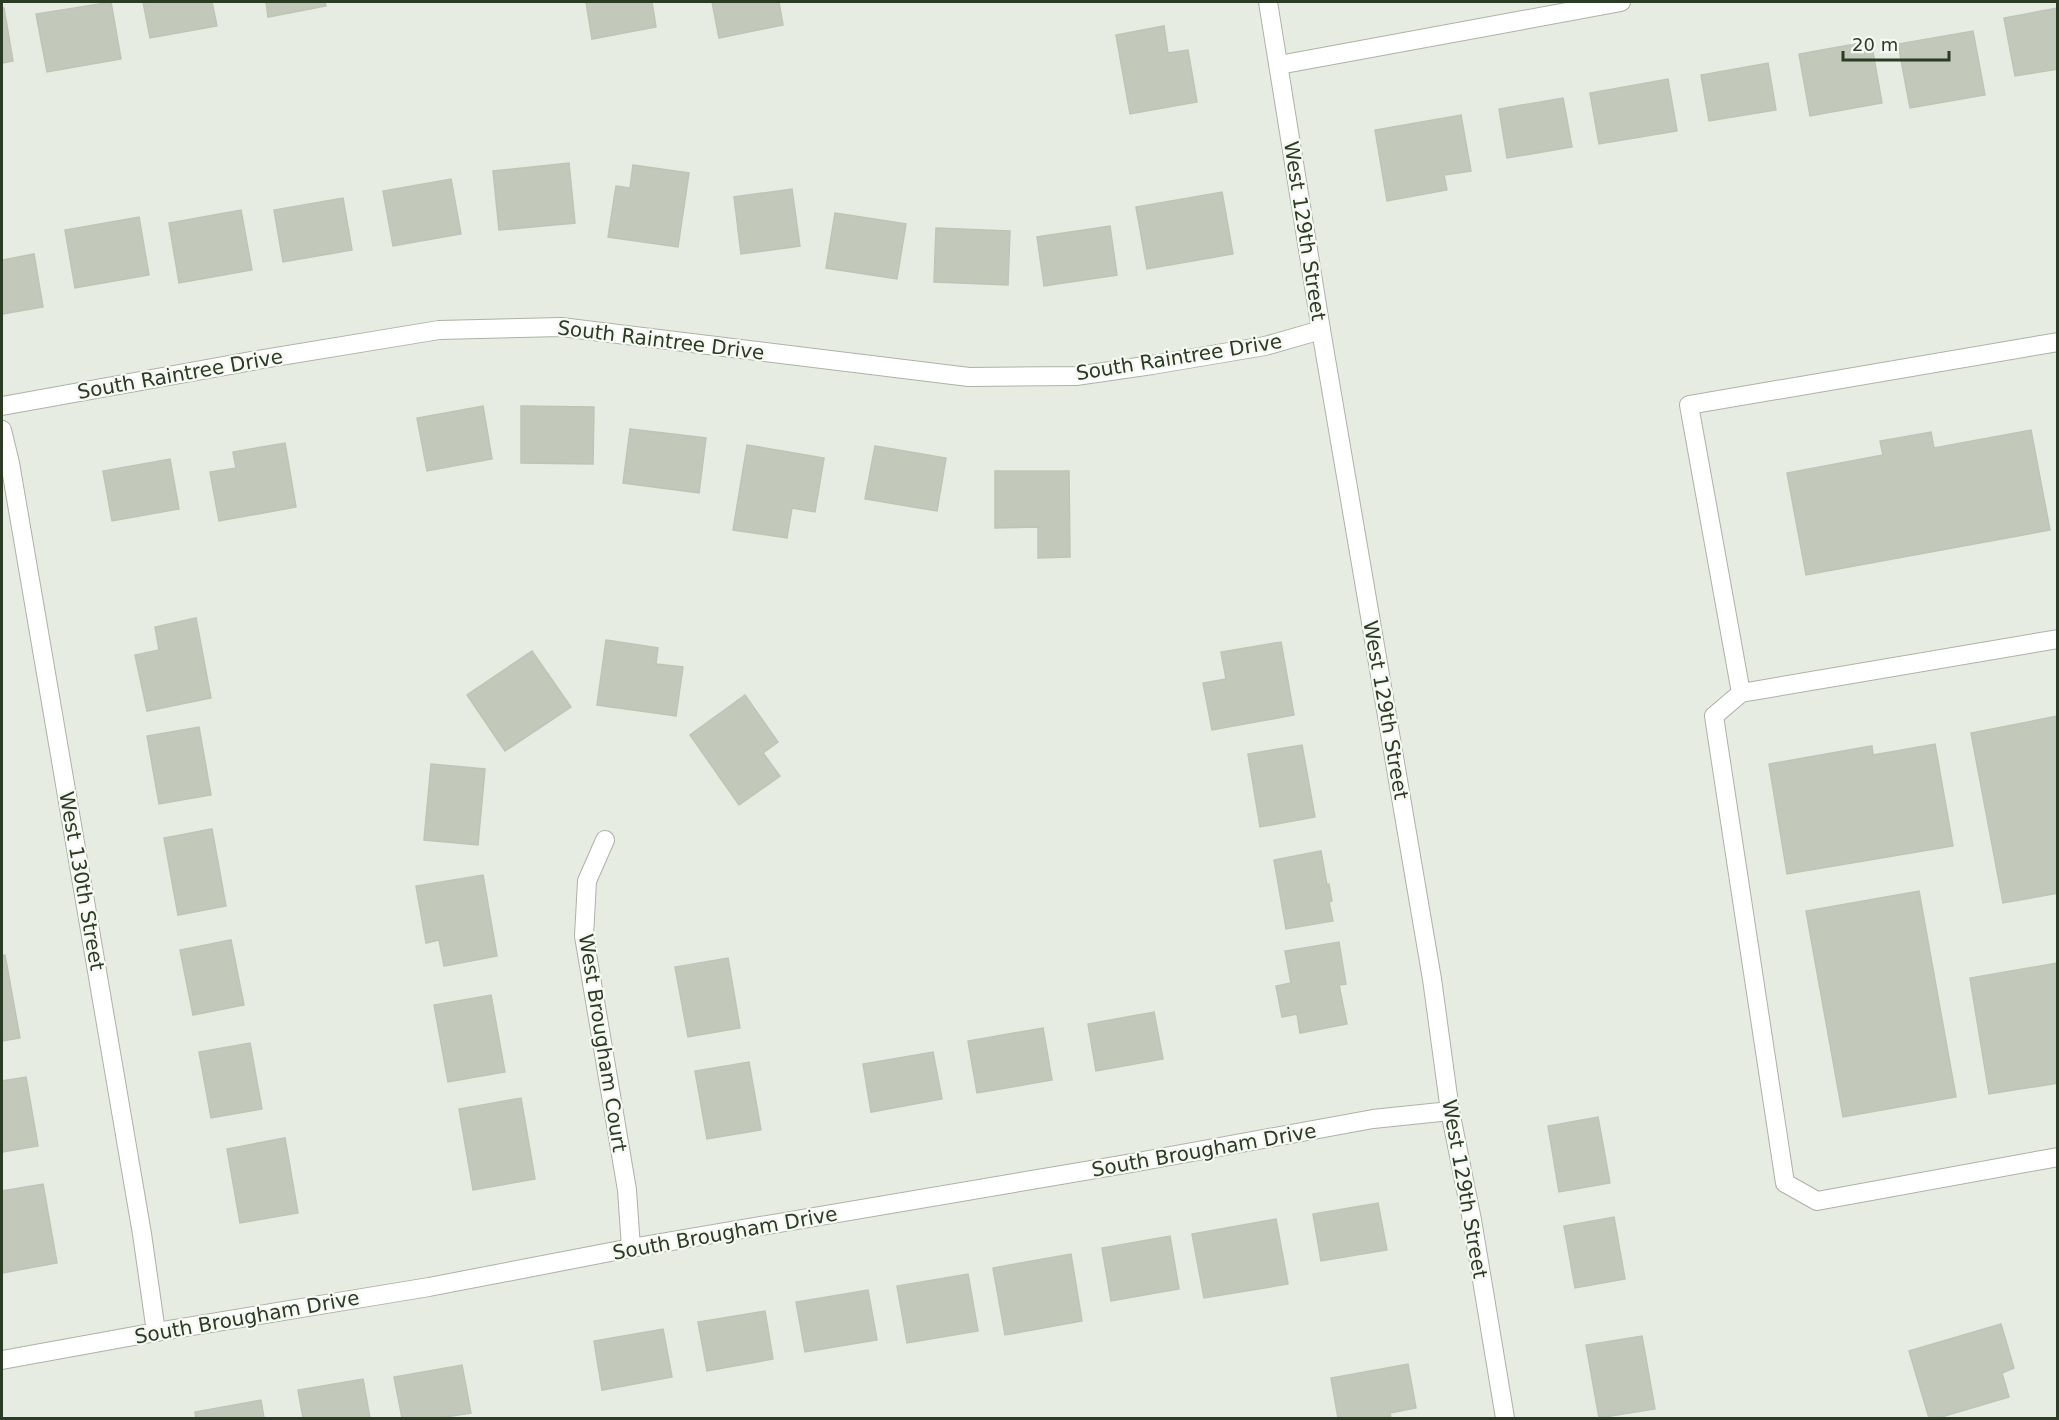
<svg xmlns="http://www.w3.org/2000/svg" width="2059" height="1420" font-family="'DejaVu Sans',sans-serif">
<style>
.building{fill:#c2c9bb;stroke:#bdc5b6;stroke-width:1.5}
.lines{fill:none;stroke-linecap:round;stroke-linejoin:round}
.lane-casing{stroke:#abb3a6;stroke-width:20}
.street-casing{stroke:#abb3a6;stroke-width:20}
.lane{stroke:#fff;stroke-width:18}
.street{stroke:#fff;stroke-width:18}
.labels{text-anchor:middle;stroke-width:4.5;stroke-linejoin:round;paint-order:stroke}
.street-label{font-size:20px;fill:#2c3b24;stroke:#f6f8f3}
</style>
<rect width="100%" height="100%" fill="#e7ece3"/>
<g class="building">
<path d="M111,2L121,59L47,72L36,14Z"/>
<path d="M143,2H212L217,26L150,38Z"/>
<path d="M266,2H325L326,6L268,17Z"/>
<path d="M586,2H652L656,27L592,39Z"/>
<path d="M712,2H779L783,25L719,38Z"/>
<path d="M2,8H4L13,61L2,63Z"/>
<path d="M2058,8V69L2015,76L2004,18Z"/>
<path d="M1164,26L1168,53L1188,50L1197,102L1130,114L1116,35Z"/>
<path d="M1973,31L1985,95L1910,108L1898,44Z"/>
<path d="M1871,41L1882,103L1810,116L1799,54Z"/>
<path d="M1768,63L1776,110L1709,121L1701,75Z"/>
<path d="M1668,79L1677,131L1599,144L1590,93Z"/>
<path d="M1563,98L1572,147L1507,158L1499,109Z"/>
<path d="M1461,115L1471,171L1444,175L1447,190L1387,201L1375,130Z"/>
<path d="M569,163L575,223L499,230L493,171Z"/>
<path d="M633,165L689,173L678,247L608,237L616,186L630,188Z"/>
<path d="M451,179L461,234L393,246L383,191Z"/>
<path d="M792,189L800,246L741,254L734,197Z"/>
<path d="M1222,192L1233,254L1147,269L1136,207Z"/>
<path d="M343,198L352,250L283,262L274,210Z"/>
<path d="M241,210L252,270L179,283L169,223Z"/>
<path d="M835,213L906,224L897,279L826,268Z"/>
<path d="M139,217L149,275L75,288L65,230Z"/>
<path d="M1110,226L1117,275L1044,286L1037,237Z"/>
<path d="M936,228L1010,231L1008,285L934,282Z"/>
<path d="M34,254L43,307L2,314V260Z"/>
<path d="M483,406L492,459L427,471L417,418Z"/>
<path d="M521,406L594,407L593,464L521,463Z"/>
<path d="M630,429L706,438L699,493L623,483Z"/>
<path d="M2031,430L2050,530L1806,575L1787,473L1883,455L1880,441L1931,432L1934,448Z"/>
<path d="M285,443L296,507L219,521L210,472L236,468L233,452Z"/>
<path d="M747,445L824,458L815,512L792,508L787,538L733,530Z"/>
<path d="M875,446L946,458L937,511L865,499Z"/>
<path d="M170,459L179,509L112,521L103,471Z"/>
<path d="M995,471H1069L1070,557L1038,558V527L995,528Z"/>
<path d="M196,618L211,698L147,711L135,655L159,650L155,627Z"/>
<path d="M606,640L658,648L656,664L683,667L676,716L597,705Z"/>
<path d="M1281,642L1294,715L1212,730L1203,683L1226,679L1221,652Z"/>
<path d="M532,651L571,707L505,751L467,695Z"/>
<path d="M745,695L778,742L763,753L780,776L739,805L690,735Z"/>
<path d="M2058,716V893L2003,903L1971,733Z"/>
<path d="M199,727L211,795L159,804L147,736Z"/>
<path d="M1935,744L1953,846L1787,874L1769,764L1872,746L1873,755Z"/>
<path d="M1302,745L1315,817L1260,827L1248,754Z"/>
<path d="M431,764L485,769L478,845L424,840Z"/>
<path d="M212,829L226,906L178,915L164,838Z"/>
<path d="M1321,851L1327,885L1329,884L1332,901L1329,902L1333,921L1286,929L1274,860Z"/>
<path d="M483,875L497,956L444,966L439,940L426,943L416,886Z"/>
<path d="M1919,891L1956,1097L1843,1117L1806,911Z"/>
<path d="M231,940L244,1005L193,1015L180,950Z"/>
<path d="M1339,942L1346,984L1339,985L1347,1024L1300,1033L1297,1014L1282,1017L1276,986L1291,983L1285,951Z"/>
<path d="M5,955L20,1038L2,1041V956Z"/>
<path d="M728,958L740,1028L688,1037L675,967Z"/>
<path d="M2058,963V1083L1989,1094L1970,978Z"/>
<path d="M491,995L505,1072L448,1082L434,1005Z"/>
<path d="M1154,1012L1163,1059L1096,1071L1088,1024Z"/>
<path d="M1043,1028L1052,1080L977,1093L968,1041Z"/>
<path d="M250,1043L262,1109L211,1118L199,1052Z"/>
<path d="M933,1052L942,1099L871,1112L863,1064Z"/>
<path d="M749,1062L761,1130L707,1139L695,1071Z"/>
<path d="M26,1077L38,1146L2,1152V1081Z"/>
<path d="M521,1098L535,1179L473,1190L459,1109Z"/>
<path d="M1598,1117L1610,1183L1559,1192L1548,1126Z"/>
<path d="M285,1138L298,1213L240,1223L227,1149Z"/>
<path d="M43,1184L57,1263L2,1273V1191Z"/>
<path d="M1378,1203L1387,1250L1321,1261L1313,1214Z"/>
<path d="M1614,1217L1625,1279L1575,1288L1564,1226Z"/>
<path d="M1276,1219L1288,1284L1204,1298L1192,1234Z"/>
<path d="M1170,1236L1179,1289L1111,1301L1102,1248Z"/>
<path d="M1071,1254L1082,1321L1005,1335L993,1268Z"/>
<path d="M968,1274L978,1331L907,1343L897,1286Z"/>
<path d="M868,1290L877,1340L805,1352L796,1302Z"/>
<path d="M765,1311L773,1359L707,1371L698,1322Z"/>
<path d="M2001,1324L2014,1368L2002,1373L2009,1397L1938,1418H1929L1909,1351Z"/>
<path d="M663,1329L672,1377L602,1390L594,1341Z"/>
<path d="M1642,1336L1655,1409L1599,1418L1586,1345Z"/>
<path d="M1408,1364L1416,1408L1390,1413L1391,1418H1338L1331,1378Z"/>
<path d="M462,1365L471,1413L438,1418H402L394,1377Z"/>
<path d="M363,1379L370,1418H303L298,1390Z"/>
<path d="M261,1400L264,1418H196L195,1412Z"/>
</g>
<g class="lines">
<defs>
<g id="lane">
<path d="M2058,639L1741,693L1714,716L1785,1183L1817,1201L2058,1157"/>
<path d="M1741,693L1689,405L2058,342"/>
</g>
<g id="street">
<path d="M1268,2L1321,330L1432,979L1450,1111L1472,1220L1505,1418"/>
<path d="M1279,65L1621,2"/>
<path d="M2,406L263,359L439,330L561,327L969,377L1076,376L1152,365L1265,346L1321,330"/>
<path d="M2,430L10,463L142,1234L156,1332"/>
<path d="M605,840L587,881L584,936L627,1190L631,1248"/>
<path d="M2,1360L156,1332L429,1287L631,1248L1132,1163L1373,1119L1450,1111"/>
</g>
</defs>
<use href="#lane" class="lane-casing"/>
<use href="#street" class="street-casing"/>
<use href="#lane" class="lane"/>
<use href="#street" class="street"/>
</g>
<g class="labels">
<g class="street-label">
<text transform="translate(1305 231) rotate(81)" y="7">West 129th Street</text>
<text transform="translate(661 340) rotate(7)" y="7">South Raintree Drive</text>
<text transform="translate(1179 357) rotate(-9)" y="7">South Raintree Drive</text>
<text transform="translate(180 374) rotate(-10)" y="7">South Raintree Drive</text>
<text transform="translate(1386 710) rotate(80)" y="7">West 129th Street</text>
<text transform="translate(82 881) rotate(80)" y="7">West 130th Street</text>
<text transform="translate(603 1043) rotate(81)" y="7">West Brougham Court</text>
<text transform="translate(1204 1150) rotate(-10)" y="7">South Brougham Drive</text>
<text transform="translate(1465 1189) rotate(80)" y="7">West 129th Street</text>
<text transform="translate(725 1233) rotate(-10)" y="7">South Brougham Drive</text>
<text transform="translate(247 1317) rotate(-10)" y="7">South Brougham Drive</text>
</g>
</g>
<rect width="2059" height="1420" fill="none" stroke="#2c3b24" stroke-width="6"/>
<path d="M1843 51v9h106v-9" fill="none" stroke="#2c3b24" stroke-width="3"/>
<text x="1852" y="51" font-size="18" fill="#2c3b24" stroke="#f6f8f3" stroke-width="4.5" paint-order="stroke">20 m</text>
</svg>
